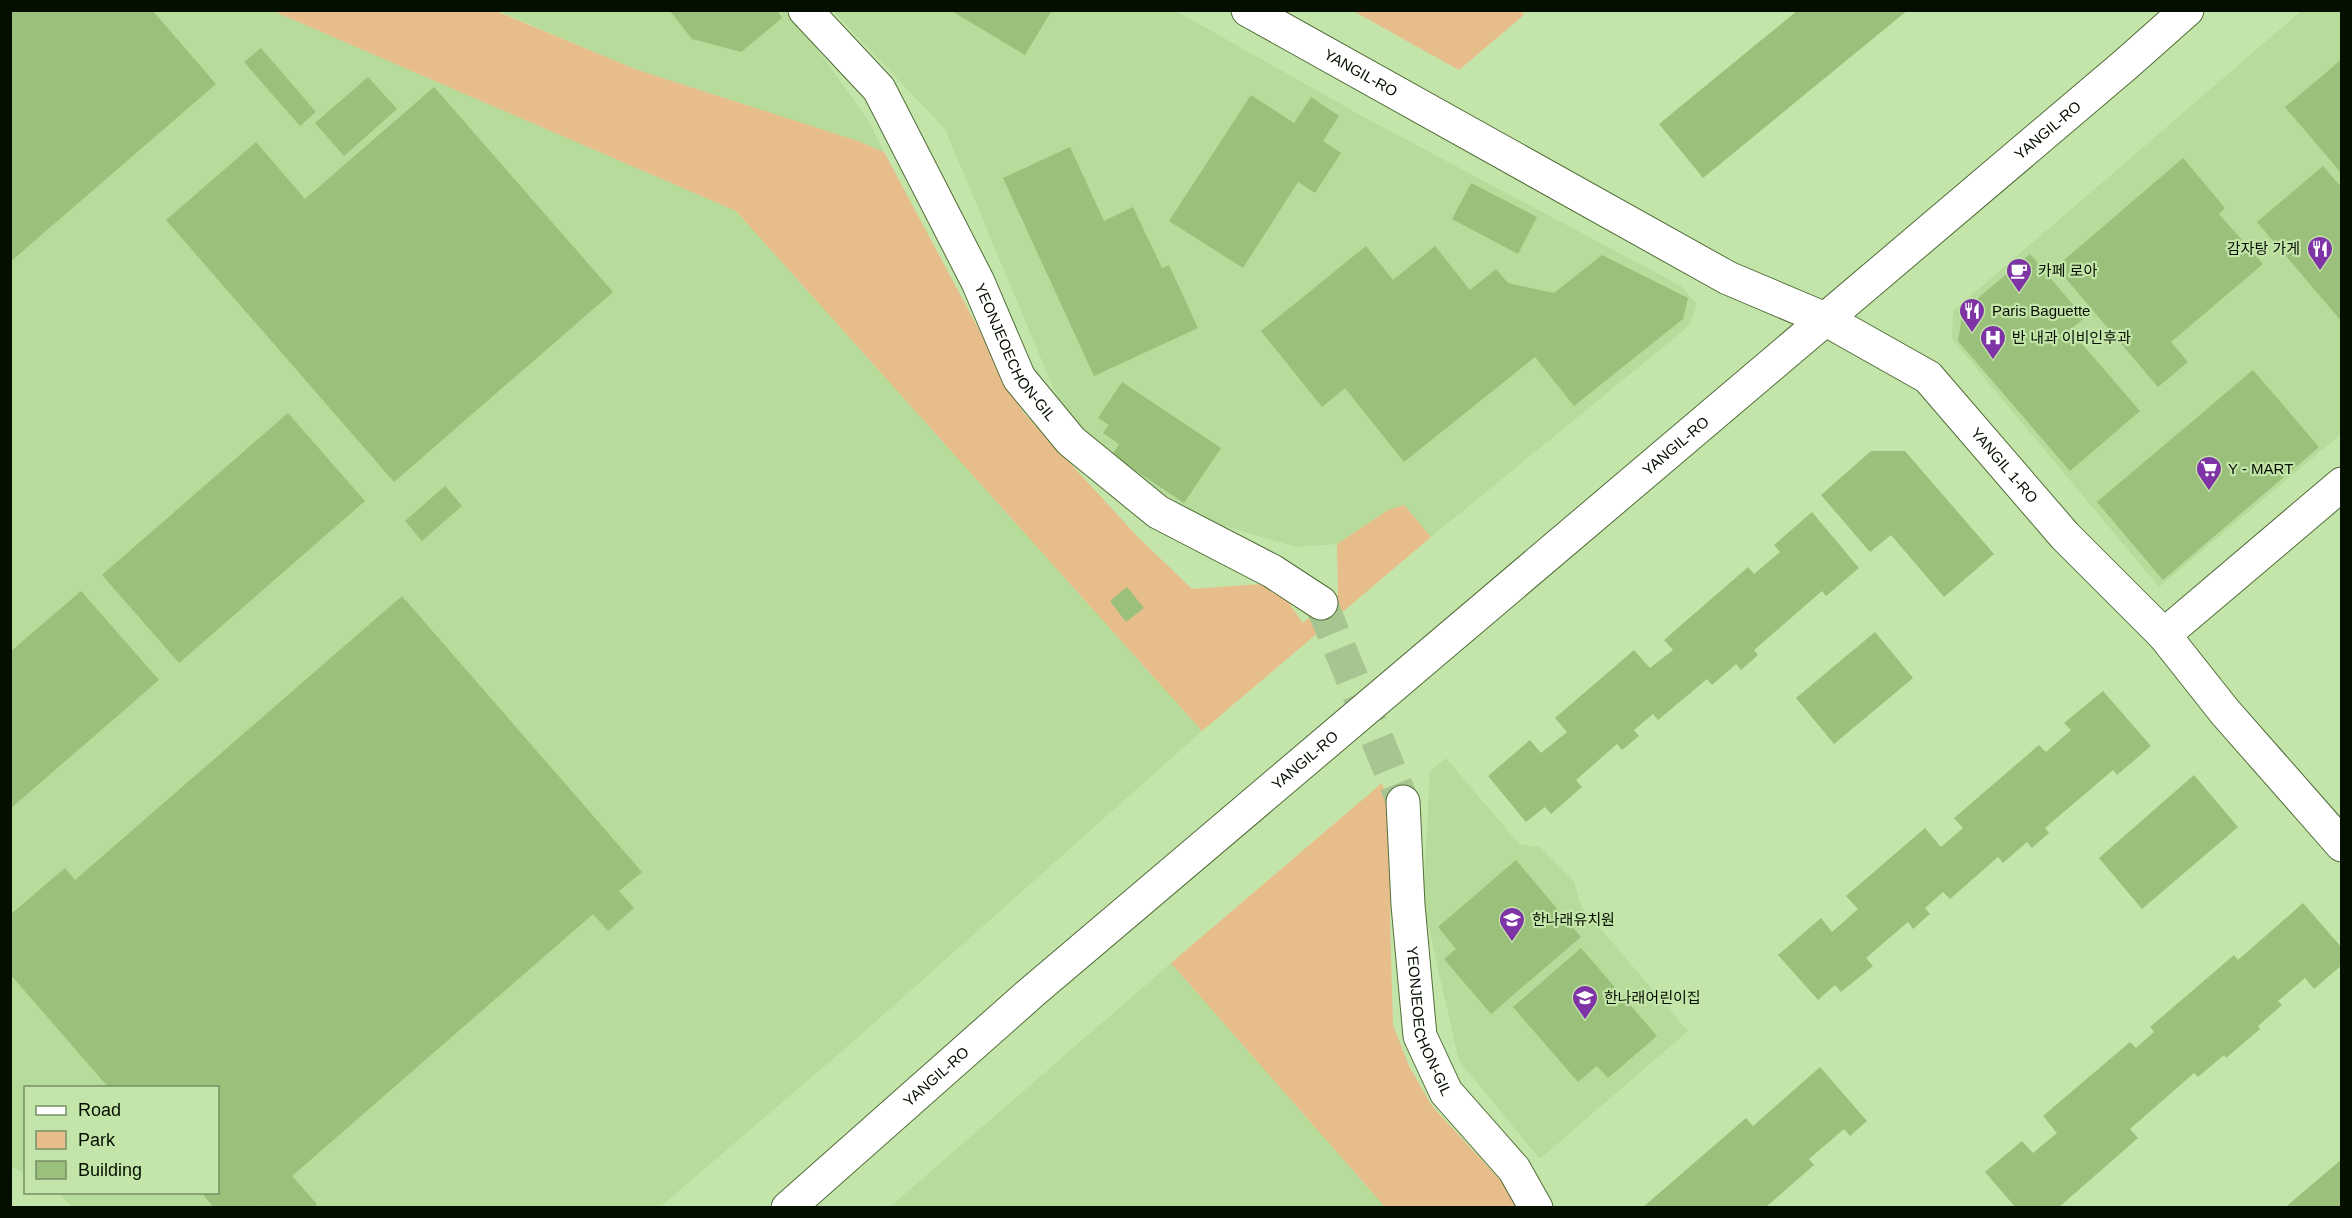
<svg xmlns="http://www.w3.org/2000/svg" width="2352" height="1218" font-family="Helvetica,'Noto Sans KR',sans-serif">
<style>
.built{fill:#b7db9a}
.green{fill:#e7be8b}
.building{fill:#9bc07b}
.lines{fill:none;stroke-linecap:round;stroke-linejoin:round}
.minor-tunnel{stroke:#a7c590;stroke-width:33;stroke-dasharray:33 16;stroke-linecap:butt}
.minor-casing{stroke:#506c37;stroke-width:35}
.secondary-casing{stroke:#506c37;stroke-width:35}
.minor{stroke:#fff;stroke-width:33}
.secondary{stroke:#fff;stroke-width:33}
.labels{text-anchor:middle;stroke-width:4.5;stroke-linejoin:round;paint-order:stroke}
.street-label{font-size:15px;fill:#050f00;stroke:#c4e5aa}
.poi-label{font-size:15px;fill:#050f00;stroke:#c4e5aa;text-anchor:start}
</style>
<rect width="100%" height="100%" fill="#c4e5aa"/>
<g class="built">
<path d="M506,10L786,11L804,31L869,121L884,152L858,141L635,69L503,13Z"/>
<path d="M10,11H273L736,211L1202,731L863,1033L660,1207H72L59,1193L218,1192V1088H26L25,1174L11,1166Z"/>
<path d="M833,11H1176L1362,116L1681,286L1697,304L1690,325L1431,537L1404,506L1388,510L1337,544L1296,547L1190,516L1103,456L1057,397L945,129Z"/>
<path d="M2301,11H2341V434L2159,587L1952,339L1953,311Z"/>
<path d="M1446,758L1519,844L1540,847L1574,881L1581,906L1688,1031L1540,1159L1459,1061L1423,903L1430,771Z"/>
<path d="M1171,963L1385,1207H890L899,1199Z"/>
</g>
<g class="green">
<path d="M1357,10H1521L1524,15L1459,70L1355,12Z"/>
<path d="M273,11H496L635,69L858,141L884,152L1023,412L1136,535L1192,589L1261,584L1284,596L1303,623L1338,595L1337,544L1388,510L1404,505L1431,537L1202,731L736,211Z"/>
<path d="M1382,783L1393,819L1390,918L1393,1025L1409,1066L1432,1106L1525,1207H1385L1171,963Z"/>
</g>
<g class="building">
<path d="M10,10H152L216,84L10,262Z"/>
<path d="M669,10H777L782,18L741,52L692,39Z"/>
<path d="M950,10H1052L1025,55Z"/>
<path d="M1798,10H1908L1703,178L1659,124Z"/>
<path d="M261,48L316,112L300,126L244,62Z"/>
<path d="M2342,59V174L2285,107Z"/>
<path d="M368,77L397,109L344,156L315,123Z"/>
<path d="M434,87L613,292L394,482L166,220L256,142L305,199Z"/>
<path d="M1251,95L1294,123L1311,97L1339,116L1323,141L1341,153L1315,193L1298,182L1243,268L1169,221Z"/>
<path d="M1070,147L1104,221L1133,207L1162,268L1169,265L1198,328L1094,376L1003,178Z"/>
<path d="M2183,158L2225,208L2219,214L2263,264L2171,342L2188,362L2158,387L2056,267Z"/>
<path d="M2323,166L2342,188V322L2257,222Z"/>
<path d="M1471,183L1537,217L1518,254L1452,219Z"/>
<path d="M1366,246L1393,280L1435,246L1470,290L1496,269L1508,283L1554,293L1602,255L1688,298L1683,319L1574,406L1535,357L1404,462L1345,388L1322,407L1261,331Z"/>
<path d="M2030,254L2084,318L2070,330L2140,411L2070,471L1958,341L1963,311Z"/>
<path d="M2253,370L2319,447L2163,580L2097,502Z"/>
<path d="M1122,382L1221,448L1184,503L1112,455L1119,444L1103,433L1109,425L1098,418Z"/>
<path d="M288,413L365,501L179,663L102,575Z"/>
<path d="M1871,451H1905L1994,554L1944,597L1891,535L1870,552L1821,495Z"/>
<path d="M445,486L462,506L422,541L405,521Z"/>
<path d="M1812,512L1859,568L1826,596L1822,591L1754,650L1758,655L1741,670L1736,664L1712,685L1707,679L1658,720L1653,714L1634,730L1639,736L1622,750L1617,744L1576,780L1582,787L1551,814L1545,807L1526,822L1488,776L1530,740L1541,753L1567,732L1555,718L1634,650L1650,668L1673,650L1664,640L1748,567L1754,574L1780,552L1774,545Z"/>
<path d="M1127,587L1144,608L1126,622L1110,601Z"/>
<path d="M81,591L159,680L10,809V652Z"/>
<path d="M402,596L642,872L619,891L634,908L608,931L593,914L292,1176L317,1204L313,1208H261L259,1205L256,1208H214L201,1192H218V1088H109L10,974V915L65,868L75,880Z"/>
<path d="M1875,632L1913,678L1834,744L1796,698Z"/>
<path d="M2103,691L2151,746L2117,775L2113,770L2045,828L2049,833L2032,848L2027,842L2003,863L1998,857L1950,899L1943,892L1925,908L1930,914L1913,929L1908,922L1866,958L1873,966L1841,992L1835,985L1818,1000L1778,955L1821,918L1832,932L1858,909L1846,896L1925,828L1941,847L1963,828L1954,818L2039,745L2046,752L2071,730L2064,723Z"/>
<path d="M2194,775L2238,827L2142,909L2099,858Z"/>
<path d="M1516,860L1581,937L1491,1014L1444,959L1456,949L1438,927Z"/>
<path d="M2303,903L2342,948V965L2314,989L2305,978L2278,1001L2282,1005L2258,1026L2260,1029L2226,1058L2224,1055L2198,1077L2194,1073L2130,1129L2138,1138L2058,1208H2016L1985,1172L2022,1141L2033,1153L2057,1133L2043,1116L2130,1042L2136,1048L2154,1032L2150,1027L2234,955L2238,960Z"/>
<path d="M1581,948L1657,1036L1608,1078L1597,1066L1578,1082L1513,1007Z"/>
<path d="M1820,1067L1867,1121L1850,1136L1844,1129L1809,1159L1814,1165L1765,1208H1642L1746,1118L1753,1126Z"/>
<path d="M2342,1159V1208H2285L2296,1198Z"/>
</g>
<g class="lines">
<path class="minor-tunnel" d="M1321,603L1403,802"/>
<defs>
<g id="minor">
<path id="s1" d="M805,10L879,89L978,282L1019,378L1071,441L1158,512L1272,571L1321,603"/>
<path id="s2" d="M1248,10L1728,278L1825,319L1928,377L2065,536L2164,635L2225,712L2342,845"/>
<path d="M2164,635L2342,484"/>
<path id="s3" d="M1403,802L1408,905L1420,1036L1446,1092L1514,1169L1536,1208"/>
</g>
<g id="secondary">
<path id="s4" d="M788,1208L1032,992L2125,65L2187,10"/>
</g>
</defs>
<use href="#minor" class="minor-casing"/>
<use href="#secondary" class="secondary-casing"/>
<use href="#minor" class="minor"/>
<use href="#secondary" class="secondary"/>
</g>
<defs>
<symbol id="restaurant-pin" viewBox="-11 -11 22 30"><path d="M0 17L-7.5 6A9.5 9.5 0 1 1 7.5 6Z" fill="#7f34a6" stroke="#c4e5aa"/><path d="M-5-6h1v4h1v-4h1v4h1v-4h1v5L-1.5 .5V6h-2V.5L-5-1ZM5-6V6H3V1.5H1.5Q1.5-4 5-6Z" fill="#fff"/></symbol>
<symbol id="cafe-pin" viewBox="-11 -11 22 30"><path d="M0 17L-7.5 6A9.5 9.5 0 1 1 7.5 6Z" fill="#7f34a6" stroke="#c4e5aa"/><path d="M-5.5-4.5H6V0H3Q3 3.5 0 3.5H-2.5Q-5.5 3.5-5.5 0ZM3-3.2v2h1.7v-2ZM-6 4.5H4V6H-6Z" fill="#fff"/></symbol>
<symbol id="hospital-pin" viewBox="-11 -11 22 30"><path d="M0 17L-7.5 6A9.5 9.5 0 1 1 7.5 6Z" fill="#7f34a6" stroke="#c4e5aa"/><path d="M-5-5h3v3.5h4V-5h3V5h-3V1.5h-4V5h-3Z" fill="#fff"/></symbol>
<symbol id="supermarket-pin" viewBox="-11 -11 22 30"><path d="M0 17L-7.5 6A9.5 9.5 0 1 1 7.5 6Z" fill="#7f34a6" stroke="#c4e5aa"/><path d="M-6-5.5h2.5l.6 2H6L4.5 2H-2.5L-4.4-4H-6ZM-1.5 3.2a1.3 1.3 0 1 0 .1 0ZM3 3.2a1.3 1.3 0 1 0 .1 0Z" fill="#fff"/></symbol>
<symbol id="school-pin" viewBox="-11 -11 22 30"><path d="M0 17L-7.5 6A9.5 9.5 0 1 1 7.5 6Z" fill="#7f34a6" stroke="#c4e5aa"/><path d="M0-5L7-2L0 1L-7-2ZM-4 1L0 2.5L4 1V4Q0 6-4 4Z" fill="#fff"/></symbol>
</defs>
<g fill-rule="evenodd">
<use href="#restaurant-pin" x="2305" y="234" width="30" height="40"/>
<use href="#cafe-pin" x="2004" y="256" width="30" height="40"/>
<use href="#restaurant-pin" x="1957" y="296" width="30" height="40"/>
<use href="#hospital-pin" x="1978" y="323" width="30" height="40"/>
<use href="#supermarket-pin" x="2194" y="454" width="30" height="40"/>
<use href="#school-pin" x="1497" y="905" width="30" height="40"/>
<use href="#school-pin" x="1570" y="983" width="30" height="40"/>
</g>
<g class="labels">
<g class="street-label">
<text dy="5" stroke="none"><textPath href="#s2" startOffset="129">YANGIL-RO</textPath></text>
<text dy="5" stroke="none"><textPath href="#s4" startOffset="1658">YANGIL-RO</textPath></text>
<text dy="5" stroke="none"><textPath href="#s1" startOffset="405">YEONJEOECHON-GIL</textPath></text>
<text dy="5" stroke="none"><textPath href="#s4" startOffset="1170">YANGIL-RO</textPath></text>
<text dy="5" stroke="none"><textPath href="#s2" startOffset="890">YANGIL 1-RO</textPath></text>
<text dy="5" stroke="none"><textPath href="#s4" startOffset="684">YANGIL-RO</textPath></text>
<text dy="5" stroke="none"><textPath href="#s3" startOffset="222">YEONJEOECHON-GIL</textPath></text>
<text dy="5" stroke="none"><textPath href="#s4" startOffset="198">YANGIL-RO</textPath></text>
</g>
<g class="poi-label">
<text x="2300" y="254" text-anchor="end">감자탕 가게</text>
<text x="2038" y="276">카페 로아</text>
<text x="1992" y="316">Paris Baguette</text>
<text x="2012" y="343">반 내과 이비인후과</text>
<text x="2228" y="474">Y - MART</text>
<text x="1532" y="925">한나래유치원</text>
<text x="1604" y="1003">한나래어린이집</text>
</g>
</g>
<rect width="2352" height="1218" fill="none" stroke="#050f00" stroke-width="24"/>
<rect x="24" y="1086" width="195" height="108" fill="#c4e5aa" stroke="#788f66" stroke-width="1.5"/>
<rect x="36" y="1106" width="30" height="9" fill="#ffffff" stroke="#788f66" stroke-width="1.5"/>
<text x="78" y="1116" font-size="18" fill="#050f00">Road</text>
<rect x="36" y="1131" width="30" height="18" fill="#e7be8b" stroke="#788f66" stroke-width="1.5"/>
<text x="78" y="1146" font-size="18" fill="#050f00">Park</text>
<rect x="36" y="1161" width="30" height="18" fill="#9bc07b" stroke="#788f66" stroke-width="1.5"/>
<text x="78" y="1176" font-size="18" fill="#050f00">Building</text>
</svg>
